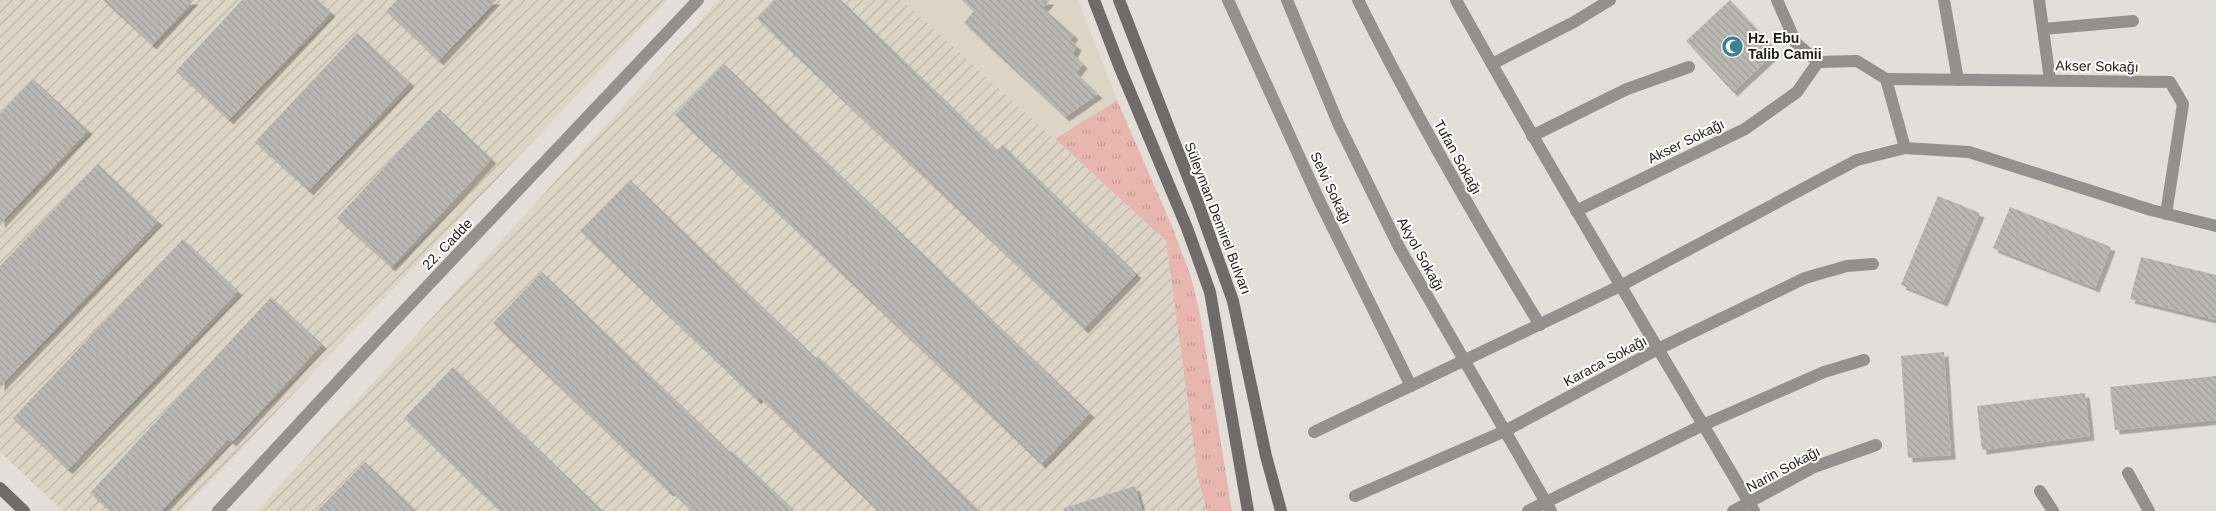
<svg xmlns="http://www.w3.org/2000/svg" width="2216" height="511" font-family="Helvetica,sans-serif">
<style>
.built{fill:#dcd4c7}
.industrial{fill:url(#industrial-furrows)}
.grass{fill:url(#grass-tufts)}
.building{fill:url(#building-back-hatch);filter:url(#shadow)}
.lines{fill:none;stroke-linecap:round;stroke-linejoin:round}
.street{stroke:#93908e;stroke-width:12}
.secondary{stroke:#6f6b68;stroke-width:12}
.labels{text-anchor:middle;stroke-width:4;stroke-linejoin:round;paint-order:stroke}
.poi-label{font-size:14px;font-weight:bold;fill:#1e1d1b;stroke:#fff;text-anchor:start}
.street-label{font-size:14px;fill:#1e1d1b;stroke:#fff}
</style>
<defs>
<pattern id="industrial-furrows" width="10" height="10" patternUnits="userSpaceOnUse" patternTransform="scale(1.25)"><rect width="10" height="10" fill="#dcd4c7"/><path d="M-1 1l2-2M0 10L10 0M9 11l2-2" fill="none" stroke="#bcb6aa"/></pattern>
<pattern id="grass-tufts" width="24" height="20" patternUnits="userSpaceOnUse" patternTransform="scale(1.25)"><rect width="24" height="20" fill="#e7b7af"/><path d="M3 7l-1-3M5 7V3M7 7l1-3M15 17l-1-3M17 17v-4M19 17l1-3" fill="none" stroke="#c69d96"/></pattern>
<pattern id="building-back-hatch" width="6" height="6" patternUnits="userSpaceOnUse" patternTransform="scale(1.25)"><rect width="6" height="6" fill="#b9b8b2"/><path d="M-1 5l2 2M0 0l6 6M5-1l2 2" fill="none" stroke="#9f9e98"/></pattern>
<filter id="shadow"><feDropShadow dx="4.5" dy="4.5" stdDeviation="0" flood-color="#0004"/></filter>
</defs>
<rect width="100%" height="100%" fill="#e2ded8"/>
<path class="built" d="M902,0H1078L1117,100L1055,139Z"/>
<g class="industrial">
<path d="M0,0H667L182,511H63L0,452Z"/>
<path d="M719,0H902L1166,241L1198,477L1207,511H257Z"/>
</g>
<path class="grass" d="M1117,100L1171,224L1191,277L1200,315L1232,511H1207L1198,478L1166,241L1055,139Z"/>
<g class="building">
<path d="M103,0H194L152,45Z"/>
<path d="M242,0H318L331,12L229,120L176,71Z"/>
<path d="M397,0H496L439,61L386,11Z"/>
<path d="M775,0H841L997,150L1003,145L1137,274L1084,329L757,19Z"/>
<path d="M962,0H1050L1043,8L1074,35L1070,40L1077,46L1073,54L1083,64L1076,73L1098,94L1065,117L964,23L974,11Z"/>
<path d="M1730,0L1777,51L1733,92L1686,41Z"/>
<path d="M357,33L410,82L309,191L255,142Z"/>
<path d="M724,64L1090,413L1041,464L675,115Z"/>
<path d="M33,79L88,130L0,224V114Z"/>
<path d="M439,109L492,159L391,267L337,218Z"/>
<path d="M98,164L158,221L0,387V266Z"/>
<path d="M630,180L816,358L818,356L980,511H878L759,397L757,400L580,231Z"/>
<path d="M1938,196L1980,213L1943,302L1901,285Z"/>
<path d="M2010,207L2111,247L2095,288L1993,248Z"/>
<path d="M183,239L238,291L68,470L13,418Z"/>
<path d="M2141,257L2216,275V320L2130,299Z"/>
<path d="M542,272L730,452L732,451L795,511H692L671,491L669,492L493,323Z"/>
<path d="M271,297L322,344L232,442L228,439L161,511H110L90,493Z"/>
<path d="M1944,352L1951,455L1908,458L1901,356Z"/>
<path d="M453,367L603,511H500L404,418Z"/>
<path d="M2216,376V420L2115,430L2110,387Z"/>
<path d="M2085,393L2090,436L1982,450L1977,406Z"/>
<path d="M365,462L417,511H317Z"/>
<path d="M1135,486L1142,511H1064V508Z"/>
</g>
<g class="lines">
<g class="street">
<path d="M1228,0L1319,200L1411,386"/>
<path d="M1287,0L1338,123L1399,247L1551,511"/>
<path d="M1358,0C1413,111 1475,219 1540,325"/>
<path d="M1456,0C1552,173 1654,341 1754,511"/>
<path d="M1777,0L1796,43L1818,62L1857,61L1886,79L1905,148"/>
<path d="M1944,0L1958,80"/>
<path d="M2039,0L2050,80"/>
<path d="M2043,29L2133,21"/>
<path d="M1492,64L1574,22L1610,0"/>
<path d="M1886,79L2170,82L2183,104L2166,214"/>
<path d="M1532,136L1627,89L1689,67"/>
<path d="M1576,211L1745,129L1797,92L1818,62"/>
<path d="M1314,432L1620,286L1857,160L1905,148L1969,152L2151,210L2216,226"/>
<path d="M2128,473L2149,511"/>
<path d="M2040,491L2053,511"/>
<path d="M1355,496L1505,431L1658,349L1805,278L1847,266L1873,264"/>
<path d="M218,511L381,335L698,0"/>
<path d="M1528,511L1703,425L1824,372L1864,360"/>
<path d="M1733,511L1814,467L1876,445"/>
</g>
<g class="secondary">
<path d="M1094,0L1120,68L1187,228L1210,292L1248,511"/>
<path d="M1119,0L1198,203L1233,301L1266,456L1281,511"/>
<path d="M0,488L24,511"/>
</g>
</g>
<defs>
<symbol id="mosque-disc" viewBox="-11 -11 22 22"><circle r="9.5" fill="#3c838c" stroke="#fff"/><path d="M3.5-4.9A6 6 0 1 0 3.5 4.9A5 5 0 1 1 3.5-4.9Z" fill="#fff"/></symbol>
</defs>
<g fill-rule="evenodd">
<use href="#mosque-disc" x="1720" y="34" width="25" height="25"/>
</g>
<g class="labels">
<g class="poi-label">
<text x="1748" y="43">Hz. Ebu<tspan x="1748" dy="16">Talib Camii</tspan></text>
</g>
<g class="street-label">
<text transform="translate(2097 66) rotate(1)" y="5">Akser Sokağı</text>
<text transform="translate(1686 141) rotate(-26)" y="5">Akser Sokağı</text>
<text transform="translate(1458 157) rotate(61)" y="5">Tufan Sokağı</text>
<text transform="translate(1331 188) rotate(65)" y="5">Selvi Sokağı</text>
<text transform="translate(1218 218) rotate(69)" y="5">Süleyman Demirel Bulvarı</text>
<text transform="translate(447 244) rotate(-46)" y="5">22. Cadde</text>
<text transform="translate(1421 254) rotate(61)" y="5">Akyol Sokağı</text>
<text transform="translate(1605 361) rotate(-28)" y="5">Karaca Sokağı</text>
<text transform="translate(1783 469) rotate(-28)" y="5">Narin Sokağı</text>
</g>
</g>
</svg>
